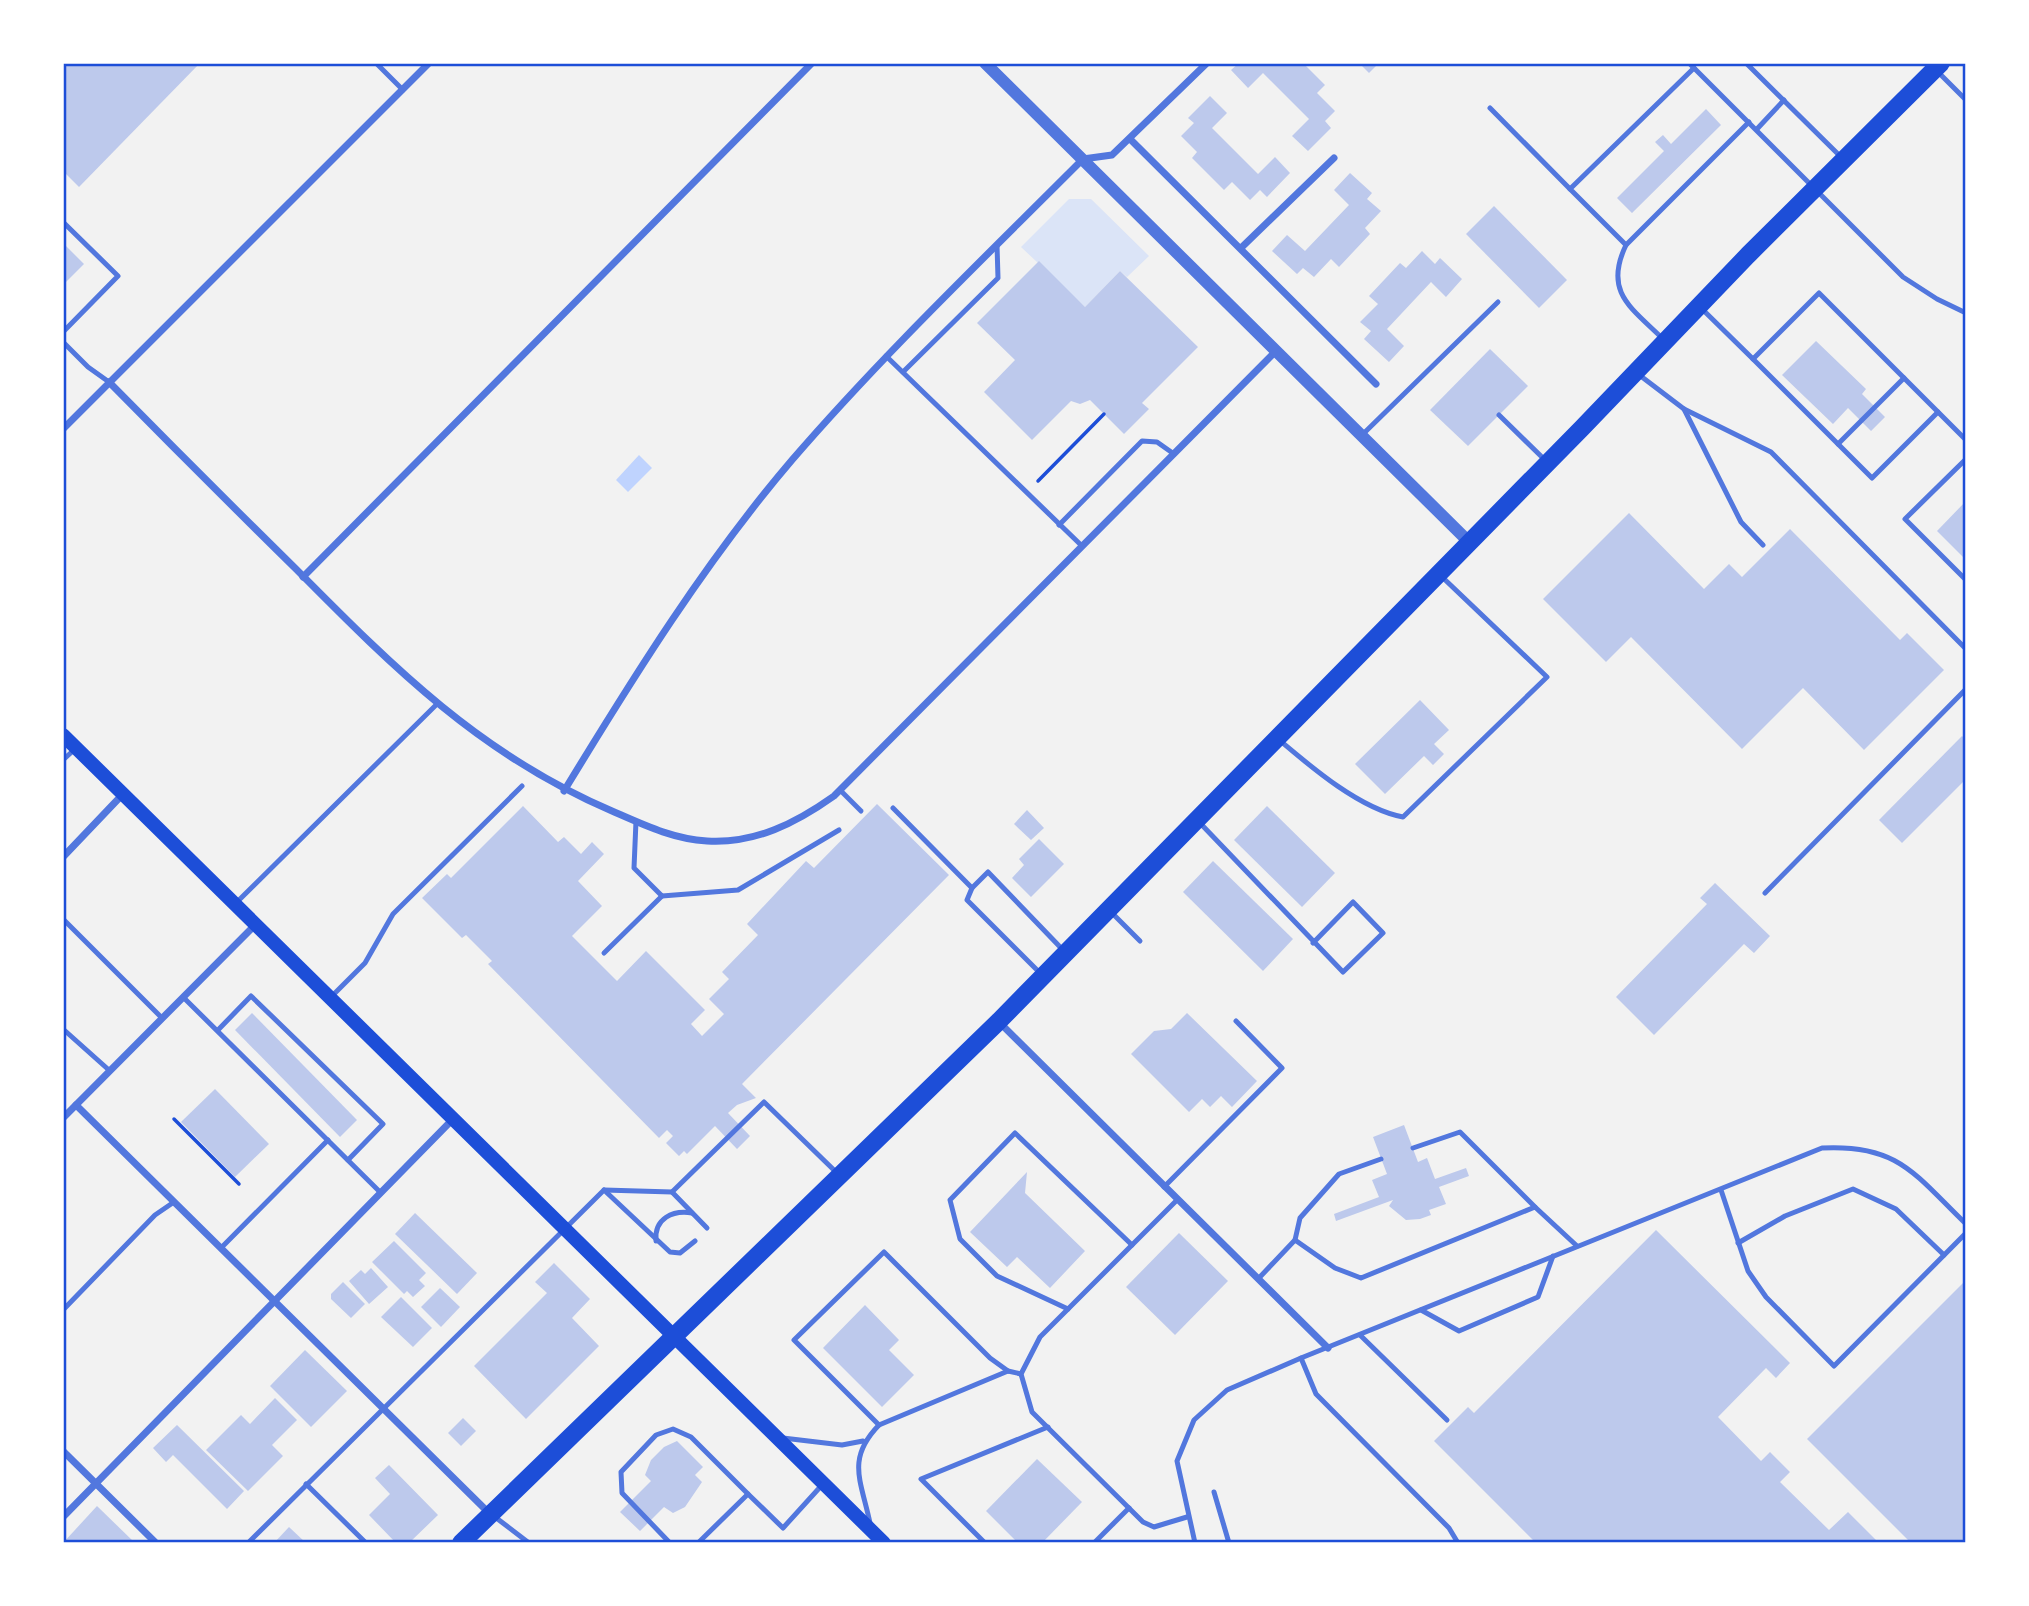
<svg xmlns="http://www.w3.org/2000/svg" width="2029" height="1606" font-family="'Golos Text',sans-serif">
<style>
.green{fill:#dbe4f7}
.water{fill:#bfd3fe}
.building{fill:#bdc9ec}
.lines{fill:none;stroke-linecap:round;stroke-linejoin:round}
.path{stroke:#1d4ed8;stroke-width:3.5}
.service{stroke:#5277de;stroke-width:5}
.minor{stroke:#5277de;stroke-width:7}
.tertiary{stroke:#5277de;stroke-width:12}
.secondary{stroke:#1d4ed8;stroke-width:14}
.primary{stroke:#1d4ed8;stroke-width:18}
.neatline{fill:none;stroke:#1d4ed8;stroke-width:2.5}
</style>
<rect width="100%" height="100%" fill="#f2f2f2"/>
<path class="green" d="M1069,199H1091L1149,256L1127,277L1120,271L1085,307L1021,247Z"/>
<path class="water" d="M639,455L652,468L628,492L616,480Z"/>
<g class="building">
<path d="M63,63H200L79,187L63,171Z"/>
<path d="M1239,63H1303L1325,85L1317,93L1335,111L1325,121L1331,128L1308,151L1292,136L1309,119L1263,73L1248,88L1231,70Z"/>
<path d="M1359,63H1379L1369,73Z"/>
<path d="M1210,96L1227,113L1212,128L1258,174L1275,157L1290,173L1267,197L1260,190L1250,200L1232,182L1224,190L1192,158L1197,152L1181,136L1194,123L1188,118Z"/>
<path d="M1706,109L1721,125L1632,213L1617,198L1664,151L1655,142L1663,135L1671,144Z"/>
<path d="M1350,173L1372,193L1367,199L1381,211L1365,228L1370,234L1339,267L1331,259L1314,277L1303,268L1297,274L1272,251L1287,235L1305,251L1349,205L1334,190Z"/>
<path d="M1494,206L1567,280L1539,308L1466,234Z"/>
<path d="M63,243L84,264L63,285Z"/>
<path d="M1422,251L1435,264L1440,258L1462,279L1446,297L1431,282L1387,329L1404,346L1389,362L1364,339L1371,331L1360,322L1378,304L1369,296L1400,263L1406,268Z"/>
<path d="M1039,261L1085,307L1120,271L1198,347L1142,403L1149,409L1124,434L1090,400L1080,404L1071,401L1032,440L984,392L1015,360L977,323Z"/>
<path d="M1816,341L1866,389L1862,394L1885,417L1871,431L1848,408L1833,424L1782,375Z"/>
<path d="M1490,349L1528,386L1468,446L1430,410Z"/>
<path d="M1966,501V560L1937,531Z"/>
<path d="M1629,513L1704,589L1729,564L1742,577L1790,529L1900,640L1907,633L1944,670L1864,750L1803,688L1742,749L1631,637L1606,662L1543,599Z"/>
<path d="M1420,700L1449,730L1434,744L1444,754L1433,765L1424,756L1385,794L1355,764Z"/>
<path d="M1962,736L1966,740V779L1902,843L1879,820Z"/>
<path d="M877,804L949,875L742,1084L756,1098L737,1105L728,1113L750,1136L737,1149L715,1126L687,1154L684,1151L679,1156L666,1143L673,1136L667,1130L659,1138L488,964L492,961L466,935L462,938L422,898L447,874L451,878L523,806L558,842L564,837L581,854L592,842L604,854L578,881L602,906L572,936L617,981L646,951L705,1010L691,1024L702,1036L724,1014L709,999L729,979L722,972L758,935L747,924L806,861L814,868Z"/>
<path d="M1267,806L1335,873L1302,907L1234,840Z"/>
<path d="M1027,810L1044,828L1031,840L1014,824Z"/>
<path d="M1039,839L1064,864L1031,897L1012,878L1024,865L1019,859Z"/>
<path d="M1213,861L1293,939L1263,971L1183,892Z"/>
<path d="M1715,883L1770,936L1754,953L1744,944L1654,1035L1616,997L1707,904L1700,898Z"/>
<path d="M252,1013L357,1120L340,1137L235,1030Z"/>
<path d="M1187,1013L1257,1081L1232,1107L1221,1096L1210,1107L1202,1099L1189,1112L1131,1054L1154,1031L1171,1029Z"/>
<path d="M215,1089L269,1144L235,1177L181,1122Z"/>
<path d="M1404,1125L1418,1162L1427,1158L1435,1179L1466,1168L1469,1176L1439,1187L1446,1204L1429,1210L1431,1215L1420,1219L1406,1220L1389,1206L1393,1200L1336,1221L1334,1214L1379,1197L1372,1180L1387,1174L1373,1137Z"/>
<path d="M1027,1172L1025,1193L1085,1251L1050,1288L1017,1257L1007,1267L970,1232Z"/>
<path d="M415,1213L477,1273L457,1294L395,1234Z"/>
<path d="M1656,1230L1790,1363L1776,1378L1766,1368L1718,1417L1761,1461L1770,1452L1790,1472L1780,1482L1829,1530L1848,1512L1879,1543H1536L1434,1441L1468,1407L1474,1413Z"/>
<path d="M1179,1233L1228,1281L1175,1335L1126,1287Z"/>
<path d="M394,1241L426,1273L419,1280L425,1286L413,1297L407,1291L404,1294L372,1262Z"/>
<path d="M554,1263L590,1299L572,1318L599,1346L526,1419L474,1366L547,1293L535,1282Z"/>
<path d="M371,1268L388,1287L369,1304L349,1281L361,1270L365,1274Z"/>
<path d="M1966,1280V1543H1911L1807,1439Z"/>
<path d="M343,1282L365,1304L351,1318L331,1299V1294Z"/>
<path d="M440,1288L460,1307L441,1327L421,1307Z"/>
<path d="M401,1297L432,1328L413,1347L381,1317Z"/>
<path d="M865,1305L899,1340L889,1350L914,1375L882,1407L823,1348Z"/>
<path d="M305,1350L347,1391L311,1427L270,1386Z"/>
<path d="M275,1398L297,1420L272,1445L283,1456L248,1491L206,1450L241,1415L250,1424Z"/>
<path d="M463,1418L476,1431L461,1446L448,1433Z"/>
<path d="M177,1425L244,1491L227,1509L173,1455L166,1462L153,1448Z"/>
<path d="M677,1441L703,1467L695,1475L702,1482L685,1507L673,1513L664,1507L640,1531L620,1512L651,1481L645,1475L651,1460L664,1447Z"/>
<path d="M1037,1459L1082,1502L1042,1543H1018L986,1511Z"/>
<path d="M389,1465L438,1515L409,1543H396L369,1515L390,1494L375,1478Z"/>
<path d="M97,1506L135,1543H63Z"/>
<path d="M289,1527L306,1543H274Z"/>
</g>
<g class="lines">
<g class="path">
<path d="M1038,481L1104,414"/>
<path d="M174,1119L239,1184"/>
</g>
<g class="service">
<path d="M376,63L403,90"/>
<path d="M1689,63L1903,277L1937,299L1966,313"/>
<path d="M1746,63L1841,157"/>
<path d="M1937,71L1966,100"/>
<path d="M1490,108L1570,189"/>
<path d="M1757,129L1784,100"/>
<path d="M63,222L118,276L63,332"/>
<path d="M1626,245L1749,122"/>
<path d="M1700,307L1753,359L1819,293L1966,440"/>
<path d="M1664,340C1632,308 1603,293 1626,245L1570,189L1694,68"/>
<path d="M63,342L88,367L109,382"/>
<path d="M886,356L1082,546"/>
<path d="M1753,359L1838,444L1904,378"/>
<path d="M903,372L998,278L997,245"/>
<path d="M1638,374L1684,409L1771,452L1966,649"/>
<path d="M1684,409L1741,522L1763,545"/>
<path d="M1499,415L1546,461"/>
<path d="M1361,436L1498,302"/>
<path d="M1838,444L1872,478L1938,412"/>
<path d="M1966,459L1905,519L1966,580"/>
<path d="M1059,525L1142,441L1157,442L1174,454"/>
<path d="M1278,739C1311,767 1360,809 1403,817L1547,677L1440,575"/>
<path d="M63,760L76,748"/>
<path d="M840,790L861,811"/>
<path d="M893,808L972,888L967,900L1041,974"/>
<path d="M636,821L634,868L662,896L738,890L839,830"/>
<path d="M1200,823L1343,972L1383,933L1353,902L1313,943"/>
<path d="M972,888L988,872L1063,950"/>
<path d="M1765,893L1966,689"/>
<path d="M237,902L437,704"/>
<path d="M1110,911L1140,941"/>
<path d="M63,919L162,1018"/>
<path d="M604,953L662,896"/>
<path d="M183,997L381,1193"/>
<path d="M330,998L365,963L393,914L522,786"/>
<path d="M63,1029L110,1071"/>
<path d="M218,1030L251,996L383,1124L348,1160"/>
<path d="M1413,1148L1460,1132L1535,1207"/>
<path d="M1164,1187L1282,1068L1236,1021"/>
<path d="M604,1190L672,1192L707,1228"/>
<path d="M1721,1190L1748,1271L1766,1297L1834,1366L1966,1233"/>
<path d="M672,1192L764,1102L837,1173"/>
<path d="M1177,1200L1040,1337L1021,1374L1032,1412L1143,1522L1154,1527L1187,1517"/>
<path d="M1295,1240L1300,1218L1339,1174L1381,1159"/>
<path d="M656,1241C654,1218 673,1210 692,1213"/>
<path d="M1738,1243L1785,1216L1853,1189L1896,1209L1944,1255"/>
<path d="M221,1248L328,1140"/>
<path d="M1258,1279L1295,1240L1335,1268L1361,1278L1535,1207L1577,1246"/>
<path d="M1068,1309L997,1276L960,1239L950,1200L1015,1133L1132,1245"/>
<path d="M63,1310L155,1215L174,1202"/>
<path d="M1421,1310L1459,1331L1538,1297L1553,1256"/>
<path d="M1360,1335L1447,1420"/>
<path d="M1301,1358L1316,1394L1449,1528L1458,1543"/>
<path d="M879,1425L794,1340L884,1252L990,1358L1008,1371"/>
<path d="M783,1438L842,1445L863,1441"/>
<path d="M306,1484L366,1543"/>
<path d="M1214,1492L1229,1543"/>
<path d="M495,1517L529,1543"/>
<path d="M870,1523C861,1480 846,1459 879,1425L1008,1371L1021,1374"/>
<path d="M248,1543L604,1190L670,1252L680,1253L695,1241"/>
<path d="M670,1543L622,1493L621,1472L656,1435L673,1429L691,1437L748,1494"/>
<path d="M698,1543L748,1494L783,1528L822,1485"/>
<path d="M985,1543L921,1479L1048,1427"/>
<path d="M1094,1543L1129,1508"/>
<path d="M1195,1543L1177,1461L1194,1420L1227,1390L1301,1358L1822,1148C1899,1144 1915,1175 1966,1224"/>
</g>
<g class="minor">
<path d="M1130,139L1376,384"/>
<path d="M1242,247L1334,158"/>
<path d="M109,382C171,445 233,507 296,569C395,669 481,755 612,811C644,825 673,839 707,841C755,844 796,823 834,796L1276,351"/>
<path d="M63,429L429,63"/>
<path d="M303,577L812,63"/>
<path d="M564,791C634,676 705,562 792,460C881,357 979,263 1075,167L1083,159L1112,155L1207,63"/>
<path d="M63,857L123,794"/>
<path d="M999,1022L1328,1348"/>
<path d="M76,1105L489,1513"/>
<path d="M63,1118L255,925"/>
<path d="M63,1451L156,1543"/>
<path d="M63,1517L454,1118"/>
</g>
<path class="tertiary" d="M985,63L1469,542"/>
<path class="secondary" d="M63,735L884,1543"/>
<path class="primary" d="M461,1543L999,1021L1582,428L1748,255L1941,63"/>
</g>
<rect width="2029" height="1606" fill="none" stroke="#ffffff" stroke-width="130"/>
<rect x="65" y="65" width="1899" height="1476" class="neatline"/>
</svg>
